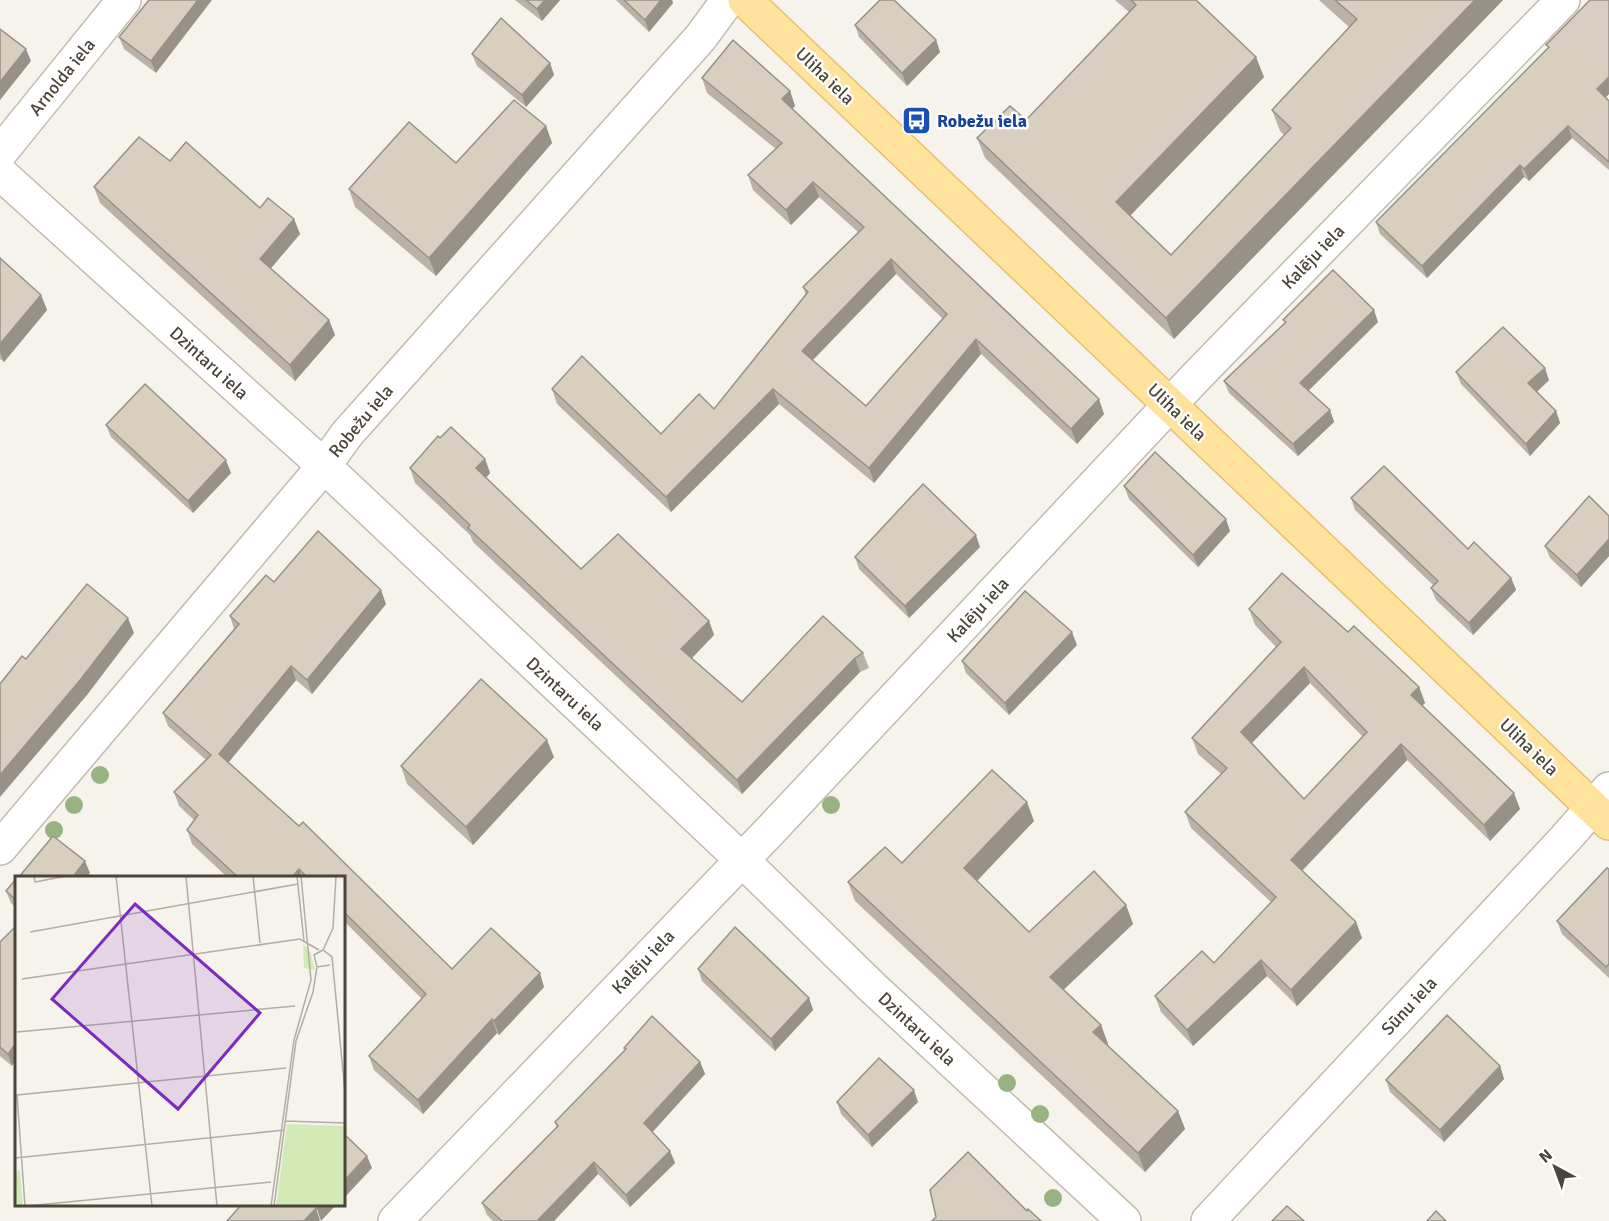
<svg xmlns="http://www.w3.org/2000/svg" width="1609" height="1221" font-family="Signika,sans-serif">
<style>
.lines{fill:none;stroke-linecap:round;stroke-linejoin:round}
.minor-casing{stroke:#c2bbae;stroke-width:36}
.major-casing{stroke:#e6c16a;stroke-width:36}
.minor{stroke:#fff;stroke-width:33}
.major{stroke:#ffe39c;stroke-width:33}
.tree{fill:#97b381}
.wall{fill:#bab2a6;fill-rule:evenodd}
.shaded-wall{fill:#979187}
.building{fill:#d8cfc1;stroke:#979187;stroke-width:1.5;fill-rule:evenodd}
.labels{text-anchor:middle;stroke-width:5;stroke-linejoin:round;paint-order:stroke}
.street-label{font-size:18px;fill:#4b4439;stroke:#fff}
.transit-label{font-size:18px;font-weight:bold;fill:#164399;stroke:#fff;text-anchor:start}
.inset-road{fill:none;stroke:#b2ada4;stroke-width:1.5}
.view{fill:#7b2cbf;fill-opacity:0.15;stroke:#7b2cbf;stroke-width:3}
.inset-edge{fill:none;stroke:#4b4439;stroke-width:3}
</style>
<rect width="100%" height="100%" fill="#f6f3ec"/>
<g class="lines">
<defs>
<g id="minor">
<path d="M0,153L124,0"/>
<path d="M0,173L324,466L742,860L871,986L1124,1221"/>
<path d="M0,848L324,466L347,434L701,37L728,0"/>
<path d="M395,1221L768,833L1194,379L1563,0"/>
<path d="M1208,1221L1565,839L1609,789"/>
</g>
<path id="major" d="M745,0L1609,823"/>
</defs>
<use href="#minor" class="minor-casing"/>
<use href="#major" class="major-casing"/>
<use href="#minor" class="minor"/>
<use href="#major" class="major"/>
</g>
<g class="tree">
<circle cx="100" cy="775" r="9"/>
<circle cx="74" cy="805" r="9"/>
<circle cx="831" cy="805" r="9"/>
<circle cx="54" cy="830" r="9"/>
<circle cx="1007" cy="1083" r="9"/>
<circle cx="1040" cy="1114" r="9"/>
<circle cx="1053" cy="1198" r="9"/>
</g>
<g class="wall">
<path d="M149,0L156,73L124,49L119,37Z"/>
<path d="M515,0H560L542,21Z"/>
<path d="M616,0H672L673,3L649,32Z"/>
<path d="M1115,0H1196L1264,77L1130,216L1171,255L1284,135L1280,131L1272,110L1349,27L1319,0H1503L1174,339L985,158L977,138L1026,120L1129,12Z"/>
<path d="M1609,0V94L1606,97L1609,100V170L1572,138L1529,181L1524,177L1427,278L1380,234L1376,222L1548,48L1546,45Z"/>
<path d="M855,25L936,40L940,52L907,86L859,37Z"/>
<path d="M472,54L550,63L554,75L526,107L477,66Z"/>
<path d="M702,78L790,91L795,106L792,109L1104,414L1077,444L981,354L874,483L779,404L671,512L557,404L552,389L661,434L714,409L806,295L803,287L858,232L819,197L791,225L753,190L748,175L776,149L707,93ZM896,274L943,319L866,406L812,361Z"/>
<path d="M546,126L552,143L436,276L355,207L349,189L456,163Z"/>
<path d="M94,187L260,208L294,219L300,234L271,268L329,320L335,335L295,381L100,203Z"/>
<path d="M0,258L41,295L47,310L4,362L0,359Z"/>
<path d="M1283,320L1378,322L1308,391L1330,410L1334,422L1298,456L1229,393L1224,381L1285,323Z"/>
<path d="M1456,372L1549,380L1537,392L1556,411L1560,423L1530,456L1461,384Z"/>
<path d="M106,425L231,473L193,513L111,437Z"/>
<path d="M440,438L485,459L490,473L486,478L581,569L709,621L714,635L692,658L742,702L863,653L869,668L860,672L742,794L473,542L470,535L415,483L410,468Z"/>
<path d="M1124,486L1230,531L1198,567L1129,499Z"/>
<path d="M1351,498L1468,549L1511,578L1516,590L1473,635L1436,600L1431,588L1434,586L1355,510Z"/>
<path d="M1609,516V556L1581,587L1550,558L1545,546Z"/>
<path d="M980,547L909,618L859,569L855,557Z"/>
<path d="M274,582L386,604L312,694L296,680L228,762L452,969L544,987L499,1035L497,1033L423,1114L374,1070L369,1056L422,999L344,921V878H228L192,844L187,830L194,820L179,806L174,792L206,760L168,726L163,713L234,629L230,616Z"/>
<path d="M1249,609L1348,632L1419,687L1425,703L1422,706L1520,809L1490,841L1407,760L1302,871L1356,922L1362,938L1297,1006L1267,976L1193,1046L1161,1012L1155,996L1214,963L1271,902L1191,828L1185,812L1221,774L1198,754L1192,738L1276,647L1255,625ZM1310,683L1363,737L1304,799L1252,743Z"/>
<path d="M1077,645L1009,715L966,673L962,661Z"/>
<path d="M554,757L473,845L407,784L401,766Z"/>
<path d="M1034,821L977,881L1029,932L1126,905L1133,924L1063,990L1101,1025L1108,1044L1107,1045L1178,1111L1185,1129L1145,1172L855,901L848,882L902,863Z"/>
<path d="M1609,869V978L1562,934L1557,921Z"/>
<path d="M16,879V908L11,903L6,891Z"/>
<path d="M0,942L12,1066L0,1056Z"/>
<path d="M698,969L809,998L813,1010L775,1051L702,981Z"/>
<path d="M624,1048L700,1062L705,1074L652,1132L670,1151L675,1163L630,1207L598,1174L554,1221H493L487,1215L482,1203L557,1127L555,1122L625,1050Z"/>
<path d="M1500,1066L1504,1079L1444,1142L1390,1092L1386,1080Z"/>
<path d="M837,1102H918L872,1147L841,1114Z"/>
</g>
<g class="shaded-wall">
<path d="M198,0H212L156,73L151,61Z"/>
<path d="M545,0H560L542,21L537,9Z"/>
<path d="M661,0H672L673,3L649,32L645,20Z"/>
<path d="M1475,0H1503L1174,339L1166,318Z"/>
<path d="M936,40L940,52L907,86L902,73Z"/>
<path d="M26,49L31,61L0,100V82Z"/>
<path d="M1256,57L1264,77L1123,223L1116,202Z"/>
<path d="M550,63L554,75L526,107L522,95Z"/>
<path d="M1609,77V94L1602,101L1597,89Z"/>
<path d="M790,91L795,106L787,114L782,99Z"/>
<path d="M546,126L552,143L436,276L429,258Z"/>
<path d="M1568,126L1572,138L1529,181L1524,169Z"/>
<path d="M1520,165L1524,177L1427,278L1422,266Z"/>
<path d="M813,182L819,197L791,225L786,210Z"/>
<path d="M294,219L300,234L266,274L260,259Z"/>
<path d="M891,259L896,274L807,366L802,351Z"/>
<path d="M41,295L47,310L4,362L0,352V344Z"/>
<path d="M1374,310L1378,322L1304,395L1300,383Z"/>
<path d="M329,320L335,335L295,381L290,365Z"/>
<path d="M976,339L981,354L874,483L869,468Z"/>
<path d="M1545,368L1549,380L1533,395L1528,383Z"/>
<path d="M773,389L779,404L671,512L666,497Z"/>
<path d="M1099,399L1104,414L1077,444L1071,429Z"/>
<path d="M1330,410L1334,422L1298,456L1293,444Z"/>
<path d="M1556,411L1560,423L1530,456L1526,444Z"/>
<path d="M485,459L490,473L481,483L476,468Z"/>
<path d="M226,460L231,473L193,513L188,501Z"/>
<path d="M1226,519L1230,531L1198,567L1193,555Z"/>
<path d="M976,535L980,547L909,618L905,606Z"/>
<path d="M1609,539V556L1581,587L1577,575Z"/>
<path d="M1511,578L1516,590L1473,635L1469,623Z"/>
<path d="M381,590L386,604L312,694L307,680Z"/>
<path d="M128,618L134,633L87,695L0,797V775Z"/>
<path d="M709,621L714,635L687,663L681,649Z"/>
<path d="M1072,632L1077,645L1009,715L1005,703Z"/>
<path d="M855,658L860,672L742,794L737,780Z"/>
<path d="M291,666L296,680L224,768L219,754Z"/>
<path d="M1304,667L1310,683L1247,748L1241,732Z"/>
<path d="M1419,687L1425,703L1417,711L1411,695Z"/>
<path d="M547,740L554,757L473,845L466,827Z"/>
<path d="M1401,744L1407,760L1297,876L1291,860Z"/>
<path d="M1514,793L1520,809L1490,841L1484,825Z"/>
<path d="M1027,802L1034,821L971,887L964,868Z"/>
<path d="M85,861L90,873L86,878H72Z"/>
<path d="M299,869L302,878H291Z"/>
<path d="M1126,905L1133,924L1057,996L1050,977Z"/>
<path d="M1356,922L1362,938L1297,1006L1291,990Z"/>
<path d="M1261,960L1267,976L1193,1046L1187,1030Z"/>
<path d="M540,973L544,987L499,1035L494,1021Z"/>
<path d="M809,998L813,1010L775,1051L771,1039Z"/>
<path d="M492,1019L497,1033L423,1114L418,1100Z"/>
<path d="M1101,1025L1108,1044L1100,1051L1093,1032Z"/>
<path d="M16,1043V1060L12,1066L8,1054Z"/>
<path d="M700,1062L705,1074L649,1136L644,1123Z"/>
<path d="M1500,1066L1504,1079L1444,1142L1440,1130Z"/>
<path d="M914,1090L918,1102L872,1147L868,1135Z"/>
<path d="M1178,1111L1185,1129L1145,1172L1138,1153Z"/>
<path d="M670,1151L675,1163L630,1207L626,1195Z"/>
<path d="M367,1156L372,1168L344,1198V1181Z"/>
<path d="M594,1162L598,1174L554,1221H537Z"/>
<path d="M321,1204H337L321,1221L317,1209Z"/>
<path d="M316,1208L320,1220L319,1221H304Z"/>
</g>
<g class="building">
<path d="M149,0H198L151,61L119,37Z"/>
<path d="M526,0H545L537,9Z"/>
<path d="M624,0H661L645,20Z"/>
<path d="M880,0H894L936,40L902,73L855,25Z"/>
<path d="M1131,0H1196L1256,57L1116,202L1171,255L1291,128L1272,110L1357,19L1335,0H1475L1166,318L977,138L1010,106L1026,120L1136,5Z"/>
<path d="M1590,0H1609V77L1597,89L1609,101V162L1568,126L1524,169L1520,165L1422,266L1376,222L1549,47L1546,45Z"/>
<path d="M501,18L550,63L522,95L472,54Z"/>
<path d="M0,29L26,49L0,82Z"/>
<path d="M733,40L790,91L782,99L1099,399L1071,429L976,339L869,468L773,389L666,497L552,389L582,356L661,434L699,394L714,409L808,292L803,287L864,227L813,182L786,210L748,175L782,143L702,78ZM891,259L947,314L866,406L802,351Z"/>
<path d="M514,100L546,126L429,258L349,189L409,122L456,163Z"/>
<path d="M139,137L170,161L186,142L260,208L268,198L294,219L260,259L329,320L290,365L94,187Z"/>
<path d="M0,258L41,295L0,344Z"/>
<path d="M1333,270L1374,310L1300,383L1330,410L1293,444L1224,381L1286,322L1283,320Z"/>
<path d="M1503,327L1545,368L1528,383L1556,411L1526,444L1456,372Z"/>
<path d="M145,384L226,460L188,501L106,425Z"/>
<path d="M451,427L485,459L476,468L581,569L618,534L709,621L681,649L742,702L823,616L863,653L855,658L737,780L468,528L470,525L410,468L438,436L440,438Z"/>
<path d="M1155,452L1226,519L1193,555L1124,486Z"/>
<path d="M1384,466L1468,549L1474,542L1511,578L1469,623L1431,588L1438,581L1351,498Z"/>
<path d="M923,484L976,535L905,606L855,557Z"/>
<path d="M1589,496L1609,516V539L1577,575L1545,546Z"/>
<path d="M318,531L381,590L307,680L291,666L219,754L299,826L303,822L452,969L491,928L540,973L494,1021L492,1019L418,1100L369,1056L426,994L344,912V878H308L299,869L291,878H239L187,830L198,815L174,792L211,755L163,713L239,624L230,616L266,575L274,582Z"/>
<path d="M1282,573L1348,632L1354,626L1419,687L1411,695L1514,793L1484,825L1401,744L1291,860L1356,922L1291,990L1261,960L1187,1030L1155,996L1202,951L1214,963L1276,897L1185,812L1227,768L1192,738L1281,642L1249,609ZM1304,667L1367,732L1304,799L1241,732Z"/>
<path d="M87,584L128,618L81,679L0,775V684L22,656L26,659Z"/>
<path d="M1025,591L1072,632L1005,703L962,661Z"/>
<path d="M481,679L547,740L466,827L401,766Z"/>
<path d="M992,770L1027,802L964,868L1029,932L1094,871L1126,905L1050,977L1101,1025L1093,1032L1178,1111L1138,1153L848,882L885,847L902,863Z"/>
<path d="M53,836L85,861L72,878H18Z"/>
<path d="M1607,868L1609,869V964L1606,967L1557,921Z"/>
<path d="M16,879V900L6,891Z"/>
<path d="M16,926V1043L8,1054L0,1047V942Z"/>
<path d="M735,927L809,998L771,1039L698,969Z"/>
<path d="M1447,1015L1500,1066L1440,1130L1386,1080Z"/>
<path d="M652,1016L700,1062L644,1123L670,1151L626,1195L594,1162L537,1221H502L482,1203L558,1126L555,1122L626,1049L624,1048Z"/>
<path d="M879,1058L914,1090L868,1135L837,1102Z"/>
<path d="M344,1134L367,1156L344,1181Z"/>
<path d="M968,1152L1027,1211L1028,1209L1041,1221H932L936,1217L930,1190Z"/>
<path d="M242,1204H321L317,1209L316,1208L304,1221H227Z"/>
<path d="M1287,1206L1304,1221H1272Z"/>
<path d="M1436,1211L1446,1221H1427Z"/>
</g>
<defs>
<symbol id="bus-square" viewBox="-11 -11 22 22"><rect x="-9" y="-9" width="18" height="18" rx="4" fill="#1a4fb4" stroke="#fff"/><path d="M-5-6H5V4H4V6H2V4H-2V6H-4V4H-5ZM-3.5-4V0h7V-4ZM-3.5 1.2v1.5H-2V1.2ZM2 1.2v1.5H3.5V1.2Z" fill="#fff"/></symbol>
</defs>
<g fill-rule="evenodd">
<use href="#bus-square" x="900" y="104" width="33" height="33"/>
</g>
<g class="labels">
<g class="street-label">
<text transform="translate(825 76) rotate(44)" y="6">Uliha iela</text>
<text transform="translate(62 77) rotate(-51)" y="6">Arnolda iela</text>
<text transform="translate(1313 257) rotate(-46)" y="6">Kalēju iela</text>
<text transform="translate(209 363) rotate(42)" y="6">Dzintaru iela</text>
<text transform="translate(1177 412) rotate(44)" y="6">Uliha iela</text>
<text transform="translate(361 421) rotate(-50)" y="6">Robežu iela</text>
<text transform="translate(978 610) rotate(-47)" y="6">Kalēju iela</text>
<text transform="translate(565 694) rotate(43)" y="6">Dzintaru iela</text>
<text transform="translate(1529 747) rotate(44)" y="6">Uliha iela</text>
<text transform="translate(643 962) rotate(-46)" y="6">Kalēju iela</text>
<text transform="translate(1409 1006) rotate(-47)" y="6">Sūnu iela</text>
<text transform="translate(917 1029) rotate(43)" y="6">Dzintaru iela</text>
</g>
<g class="transit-label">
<text x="937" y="127">Robežu iela</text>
</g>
</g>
<g transform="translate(15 876)">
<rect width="330" height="330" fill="#f6f3ec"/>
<path d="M288,68L295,75L300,94L289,92ZM272,248L330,250V330H261ZM5,294L8,330H0V295Z" fill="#d2eab5"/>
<path class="inset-road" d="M19,0L20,6L51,0M101,0L137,330M171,0L202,330M238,0L245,67M282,0L289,65M15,56L283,8M308,74L318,52L321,0M315,89L302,91L299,79L308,74L317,81L330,216M7,103L285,63L304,74M2,156L280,130M270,245L330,247M0,282L269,254M10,330L2,219L271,192M12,330L256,306M256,330L279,164L296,104L286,0M259,330L281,165L298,116L302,91"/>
<path class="view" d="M120,28L245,137L163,233L37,123Z"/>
<rect width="330" height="330" class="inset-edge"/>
</g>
<g transform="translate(1555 1167) rotate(319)" stroke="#ffffff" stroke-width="4.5" paint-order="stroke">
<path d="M0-4.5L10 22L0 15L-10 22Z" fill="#4b4439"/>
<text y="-9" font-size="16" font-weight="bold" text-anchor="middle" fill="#4b4439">N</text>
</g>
</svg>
